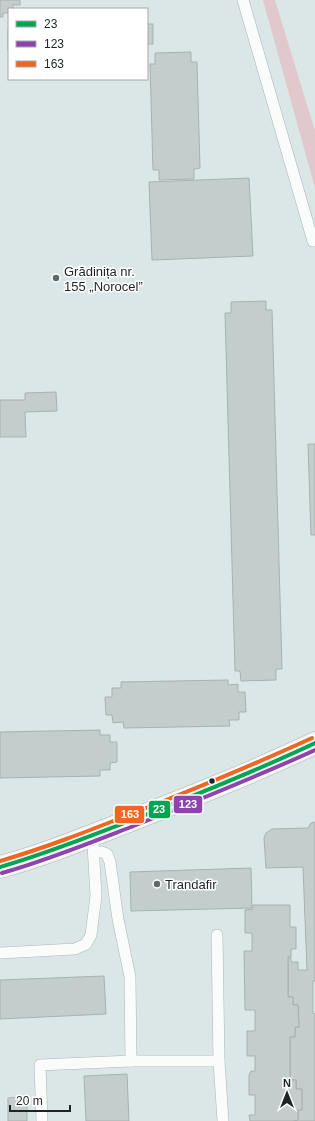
<svg xmlns="http://www.w3.org/2000/svg" width="315" height="1121" font-family="Arial,sans-serif">
<style>
.green{fill:#e0c8cc}
.building{fill:#c2cdcc;stroke:#a7b1b0}
.lines{fill:none;stroke-linecap:round;stroke-linejoin:round}
.service-casing{stroke:#acb6b6;stroke-width:12}
.secondary-casing{stroke:#acb6b6;stroke-width:23}
.service{stroke:#fafbfb;stroke-width:11}
.secondary{stroke:#edf4f4;stroke-width:22}
.bus-1-casing{stroke:#fff;stroke-width:7}
.bus-2-casing{stroke:#fff;stroke-width:7}
.bus-3-casing{stroke:#fff;stroke-width:7}
.bus-1{stroke:#00a651;stroke-width:4}
.bus-2{stroke:#8e44ad;stroke-width:4}
.bus-3{stroke:#f26522;stroke-width:4}
.poi-dot{fill:#5f6968;stroke:#fff;stroke-width:1.5}
.bus-dot{fill:#1c2524;stroke:#fff;stroke-width:1.5}
.labels{text-anchor:middle;stroke-width:3;stroke-linejoin:round;paint-order:stroke}
.poi-label{font-size:13px;fill:#1c2524;stroke:#fff;text-anchor:start}
.line-badge{stroke:#fff;stroke-width:1.5}
.badge-label{font-size:11px;text-anchor:middle;font-weight:bold;fill:#fff}
</style>
<rect width="100%" height="100%" fill="#dbe7e6"/>
<path class="green" d="M263,0H275L315,131V188Z"/>
<g class="building">
<path d="M0,0H20V5H13V9H9V13H3V17H0Z"/>
<rect x="147" y="24" width="6" height="20"/>
<rect x="8" y="29" width="1" height="21"/>
<path d="M191,52V62H197L200,168L194,169V179L159,180V170H153L150,64H155V53Z"/>
<path d="M249,178L253,256L152,260L149,182Z"/>
<path d="M266,301V310H272L282,669H276V680L241,681L240,671H235L225,313H231V302Z"/>
<path d="M56,392L57,411L25,412L26,437H0V400H25V393Z"/>
<path d="M308,444H315V535H311Z"/>
<path d="M228,680V685L238,684V692H245L246,712H239V720H229L230,726L124,728L123,722L113,723L112,715H106L105,697H112V688H121V682Z"/>
<path d="M100,730V735H110V742H117V762L110,763V770H100V776L0,778V732Z"/>
<path d="M315,822V981H313V1013L315,1014V1121H293L298,1120V1110H302V1089H296V1080H290V1037H295V1027H299L298,1005H293V997H288V957H291V962H298V970H307L303,867L266,868L264,838L266,833L272,829L308,828L311,823Z"/>
<path d="M251,868L252,908L131,911L130,872Z"/>
<path d="M253,905H290V927H296V949H291V957H288V997H293V1005H298L299,1027H295V1037H290V1080H296V1089H302V1110H298V1120L293,1121H250L249,1115H255V1095H249V1075L251,1071H255V1056H247V1031H255V1010H245L244,951H252V933H245V910L253,909Z"/>
<path d="M104,976L106,1014L0,1019V980Z"/>
<path d="M127,1074L129,1121H86L84,1076Z"/>
<path d="M27,1097V1121H8V1098Z"/>
</g>
<g class="lines">
<defs>
<g id="service">
<path d="M243,0L313,241H315"/>
<path d="M94,852H102L107,854L110,862L118,919L130,977L131,1061H219L223,1121"/>
<path d="M217,935L219,1061"/>
<path d="M0,953L75,949L86,944L91,935L96,896L93,845"/>
<path d="M42,1121L40,1065L131,1061"/>
</g>
<path id="secondary" d="M0,867C42,856 83,839 124,823C188,798 252,773 315,743"/>
</defs>
<use href="#service" class="service-casing"/>
<use href="#secondary" class="secondary-casing"/>
<use href="#service" class="service"/>
<use href="#secondary" class="secondary"/>
<defs>
<path id="bus-1" d="M0,867C46,854 90,836 135,819C196,795 256,771 315,743"/>
<path id="bus-2" d="M2,873C48,860 92,842 136,825C196,801 256,777 315,750"/>
<path id="bus-3" d="M0,861C45,848 88,831 131,814C192,790 253,765 312,738"/>
</defs>
<use href="#bus-1" class="bus-1-casing"/>
<use href="#bus-2" class="bus-2-casing"/>
<use href="#bus-3" class="bus-3-casing"/>
<use href="#bus-1" class="bus-1"/>
<use href="#bus-2" class="bus-2"/>
<use href="#bus-3" class="bus-3"/>
</g>
<g class="poi-dot">
<circle cx="56" cy="278" r="4"/>
<circle cx="157" cy="884" r="4"/>
</g>
<circle class="bus-dot" cx="212" cy="781" r="3.5"/>
<g class="labels">
<g class="poi-label">
<text x="64" y="276">Grădinița nr.<tspan x="64" dy="15">155 „Norocel”</tspan></text>
<text x="165" y="889">Trandafir</text>
</g>
</g>
<g class="line-badge">
<rect x="173" y="795" width="30" height="19" rx="4" fill="#8e44ad"/>
<rect x="148" y="800" width="23" height="19" rx="4" fill="#00a651"/>
<rect x="114" y="805" width="31" height="19" rx="4" fill="#f26522"/>
</g>
<g class="badge-label">
<text x="188" y="808">123</text>
<text x="159" y="813">23</text>
<text x="130" y="818">163</text>
</g>
<rect x="8" y="8" width="140" height="72" fill="#ffffff" stroke="#a4a8a7"/>
<rect x="16" y="21" width="20" height="6" fill="#00a651" stroke="#a4a8a7"/>
<text x="44" y="28" font-size="12" fill="#1c2524">23</text>
<rect x="16" y="41" width="20" height="6" fill="#8e44ad" stroke="#a4a8a7"/>
<text x="44" y="48" font-size="12" fill="#1c2524">123</text>
<rect x="16" y="61" width="20" height="6" fill="#f26522" stroke="#a4a8a7"/>
<text x="44" y="68" font-size="12" fill="#1c2524">163</text>
<g transform="translate(287 1093)" stroke="#ffffff" stroke-width="3" paint-order="stroke">
<path d="M0-3L7 15L0 10L-7 15Z" fill="#1c2524"/>
<text y="-6" font-size="11" font-weight="bold" text-anchor="middle" fill="#1c2524">N</text>
</g>
<path d="M10 1105v6h60v-6" fill="none" stroke="#1c2524" stroke-width="2"/>
<text x="16" y="1105" font-size="12" fill="#1c2524" stroke="#ffffff" stroke-width="3" paint-order="stroke">20 m</text>
</svg>
